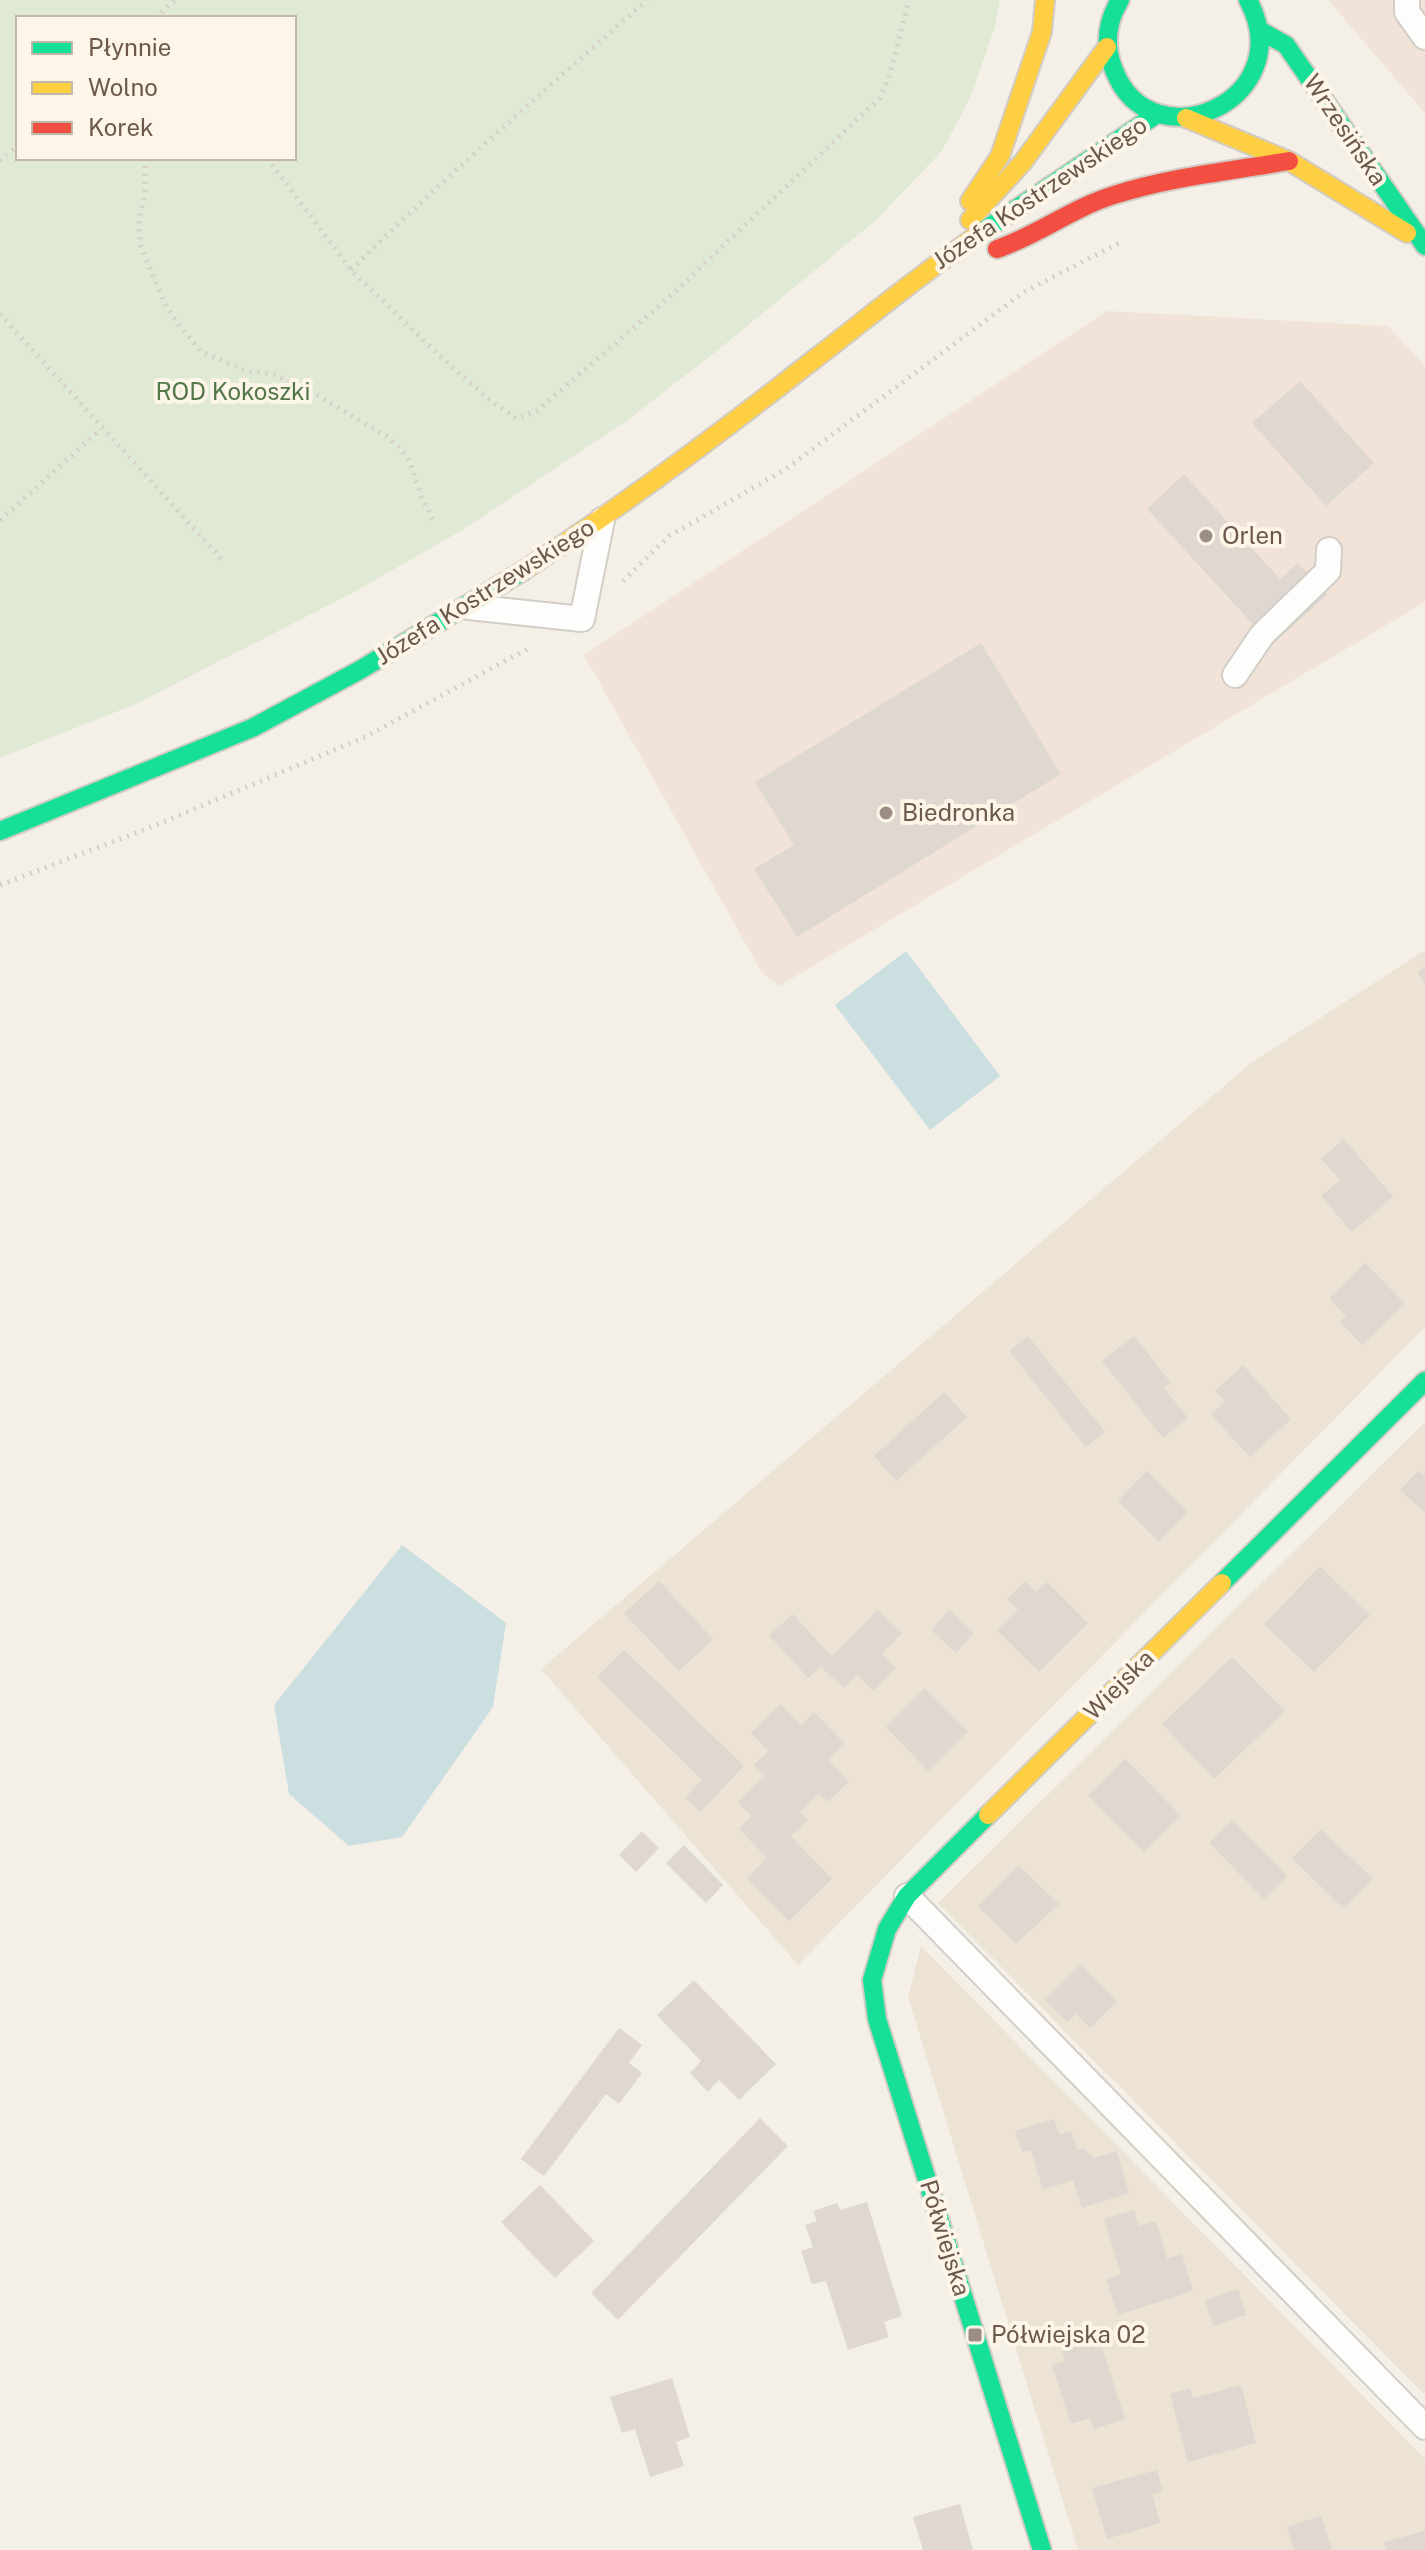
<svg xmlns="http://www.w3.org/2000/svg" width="1425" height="2550" font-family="'Public Sans',sans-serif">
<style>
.residential{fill:#ece3d5}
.commercial{fill:#f1e3d8}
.green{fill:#e0e9d3;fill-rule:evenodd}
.water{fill:#cbdfe1}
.building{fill:#dfd8d0}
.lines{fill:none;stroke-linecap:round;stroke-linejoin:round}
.lane-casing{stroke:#d2cdc6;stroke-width:28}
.fast-casing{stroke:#d2ccc4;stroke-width:22}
.slow-casing{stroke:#d2ccc4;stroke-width:22}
.jam-casing{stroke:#d2ccc4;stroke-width:22}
.path{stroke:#d5cfc9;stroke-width:5;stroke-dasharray:2 6;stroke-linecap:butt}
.lane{stroke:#fdfdfb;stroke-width:24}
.fast{stroke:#16e098;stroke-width:18}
.slow{stroke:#ffcf43;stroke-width:18}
.jam{stroke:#f24e42;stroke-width:18}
.poi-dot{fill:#9c8e82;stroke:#fcf5e8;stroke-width:3}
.labels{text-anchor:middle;stroke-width:8;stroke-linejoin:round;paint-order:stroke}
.street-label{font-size:24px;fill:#6d594c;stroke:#fcf5e8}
.park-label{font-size:24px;fill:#547749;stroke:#fcf5e8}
.poi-label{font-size:24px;fill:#6d594c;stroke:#fcf5e8;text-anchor:start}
</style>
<rect width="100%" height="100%" fill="#f4f0e7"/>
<g class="residential">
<path d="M1425,950V1327L798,1965L541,1669L1251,1063Z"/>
<path d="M1425,1422V2395L938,1903Z"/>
<path d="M921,1946L1425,2459V2550H1078L908,1997Z"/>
</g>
<g class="commercial">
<path d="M1328,0H1425V113L1406,91Z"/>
<path d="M1107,311L1388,326L1425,366V602L779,986L762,973L584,655Z"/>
</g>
<path class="green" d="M0,0H1000L995,27L970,98L942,151L875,221L713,354L625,422L464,529L356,591L136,704L0,758ZM18,18H294V158H18Z"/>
<g class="water">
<path d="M906,951L1000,1076L930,1130L835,1005Z"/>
<path d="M402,1545L506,1623L493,1707L402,1837L349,1846L289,1794L274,1705Z"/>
</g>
<g class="building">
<path d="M1300,381L1374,463L1326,506L1252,423Z"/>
<path d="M1184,474L1280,579L1298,563L1327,595L1272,645L1147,509Z"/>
<path d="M981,643L1061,774L797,937L754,869L794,845L755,782Z"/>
<path d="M1425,966V983L1417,973Z"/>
<path d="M1344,1139L1393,1197L1352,1232L1321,1196L1340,1180L1321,1159Z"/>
<path d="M1365,1263L1405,1304L1362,1345L1340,1322L1346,1316L1329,1298Z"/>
<path d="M1028,1336L1105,1432L1086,1447L1009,1351Z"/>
<path d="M1134,1336L1171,1383L1164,1388L1188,1418L1163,1438L1102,1361Z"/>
<path d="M1243,1365L1291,1419L1250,1457L1211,1415L1225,1402L1215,1391Z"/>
<path d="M944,1392L967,1417L896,1481L874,1456Z"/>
<path d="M1147,1471L1188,1512L1159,1542L1118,1501Z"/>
<path d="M1418,1471L1425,1477V1513L1400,1490Z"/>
<path d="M1320,1566L1370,1615L1314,1672L1264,1624Z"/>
<path d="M659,1581L713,1639L679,1671L624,1613Z"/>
<path d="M1025,1581L1036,1592L1047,1582L1088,1623L1039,1672L997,1630L1018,1609L1007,1599Z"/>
<path d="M877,1610L902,1633L882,1654L896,1668L873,1691L857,1675L844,1688L821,1667L808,1678L769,1635L793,1614L832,1657Z"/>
<path d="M949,1610L974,1633L956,1653L931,1630Z"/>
<path d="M624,1650L744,1766L700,1812L685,1798L702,1780L597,1677Z"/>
<path d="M1232,1657L1285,1711L1214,1779L1162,1724Z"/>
<path d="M925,1688L968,1731L928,1771L886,1727Z"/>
<path d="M781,1704L801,1725L814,1712L845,1744L828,1760L849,1782L827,1802L819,1793L800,1812L808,1820L791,1836L832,1879L789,1921L747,1878L767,1858L739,1829L751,1816L738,1802L765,1776L754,1765L768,1751L751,1733Z"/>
<path d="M1125,1759L1181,1816L1144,1852L1088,1795Z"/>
<path d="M1233,1820L1287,1876L1264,1899L1209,1843Z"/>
<path d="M1321,1829L1373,1879L1344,1909L1292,1858Z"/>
<path d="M642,1831L659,1848L636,1872L619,1855Z"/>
<path d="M684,1845L723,1885L706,1903L666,1863Z"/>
<path d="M1018,1865L1059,1904L1016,1944L978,1906Z"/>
<path d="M1081,1964L1117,2001L1090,2028L1076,2014L1067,2022L1045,2000Z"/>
<path d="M694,1980L776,2064L739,2100L719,2080L708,2092L690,2073L701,2061L657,2015Z"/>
<path d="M619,2028L642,2045L629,2063L642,2073L619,2104L606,2094L544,2176L521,2159Z"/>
<path d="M760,2118L788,2146L618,2320L591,2293Z"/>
<path d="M1054,2119L1060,2135L1071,2131L1077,2150L1084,2148L1094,2158L1117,2151L1129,2193L1082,2208L1073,2180L1043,2190L1031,2150L1022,2152L1015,2131Z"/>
<path d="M540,2185L594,2241L555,2278L501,2222Z"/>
<path d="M867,2202L902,2316L884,2322L889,2337L848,2350L826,2281L812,2284L801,2251L813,2247L805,2225L817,2221L813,2211L837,2203L840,2210Z"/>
<path d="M1134,2210L1139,2226L1156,2221L1167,2259L1182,2254L1193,2291L1118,2315L1106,2279L1121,2274L1104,2219Z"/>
<path d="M1238,2289L1246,2315L1213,2326L1205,2300Z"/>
<path d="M1099,2338L1125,2419L1094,2429L1090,2418L1071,2424L1052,2365L1065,2361L1062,2351Z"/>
<path d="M672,2378L690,2437L676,2442L684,2466L650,2477L635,2429L622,2433L610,2397Z"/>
<path d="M1241,2385L1256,2443L1188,2462L1170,2394L1190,2388L1193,2398Z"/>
<path d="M1157,2470L1163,2491L1152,2494L1160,2523L1107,2539L1092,2488Z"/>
<path d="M960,2504L973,2550H923L913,2517Z"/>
<path d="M1321,2516L1332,2550H1294L1287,2527Z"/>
<path d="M1425,2531V2550H1386L1384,2542Z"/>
</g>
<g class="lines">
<defs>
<g id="lane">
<path d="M1407,0V12L1425,37"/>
<path d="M469,607L582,619L602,520"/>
<path d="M1235,675L1262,635L1328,571L1329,550"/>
<path d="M907,1896L1425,2427"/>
</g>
<g id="fast">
<path d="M1120,0C1106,23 1104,46 1114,70C1151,166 1302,100 1248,0"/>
<path d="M1261,31L1286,45L1425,246"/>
<path d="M982,232L1157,114"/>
<path d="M0,831L252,728L360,670L523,571"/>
<path d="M1222,1583L1425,1381"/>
<path d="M988,1815L907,1896L887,1929L872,1980L877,2019L1042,2550"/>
</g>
<g id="slow">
<path d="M1186,118L1289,161L1407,233"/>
<path d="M970,201L1000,156L1042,32L1045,0"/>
<path d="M970,220L1023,162L1107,47"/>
<path d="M523,571C619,508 713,439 803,368C863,322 920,274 982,232"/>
<path d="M988,1815L1222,1583"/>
</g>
<path id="jam" d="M997,249C1038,235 1072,208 1114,195C1170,177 1231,171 1289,161"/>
</defs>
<use href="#lane" class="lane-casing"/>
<use href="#fast" class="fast-casing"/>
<use href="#slow" class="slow-casing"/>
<use href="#jam" class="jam-casing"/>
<g class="path">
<path d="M155,18L175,0"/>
<path d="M145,158V191L139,221L140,245L165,304L180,327L202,352L246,371L273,374L312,392L386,436L401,449L410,462L421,495L434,522"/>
<path d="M267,158L351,270L443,359L490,400L517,419L537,411L668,298L880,98L890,74L909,0"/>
<path d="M0,161L18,145"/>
<path d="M351,270C446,176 547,88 647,0"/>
<path d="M0,314L224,562"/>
<path d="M0,520L101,429"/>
<path d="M623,581L669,536L786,469L1024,292L1119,243"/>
<path d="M0,885L154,826L365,737L531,647"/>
</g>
<use href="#lane" class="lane"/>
<use href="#fast" class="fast"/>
<use href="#slow" class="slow"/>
<use href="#jam" class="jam"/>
</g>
<g class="poi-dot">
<circle cx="1206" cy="536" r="8"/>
<circle cx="886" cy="813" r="8"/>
<rect x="967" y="2327" width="16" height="16" rx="4"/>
</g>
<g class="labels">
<g class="street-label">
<text transform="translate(1345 130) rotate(56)" y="8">Wrzesińska</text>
<text transform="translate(1040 193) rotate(-34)" y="8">Józefa Kostrzewskiego</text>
<text transform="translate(485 592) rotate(-32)" y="8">Józefa Kostrzewskiego</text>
<text transform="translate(1119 1685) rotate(-45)" y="8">Wiejska</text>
<text transform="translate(945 2238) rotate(73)" y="8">Półwiejska</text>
</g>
<g class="park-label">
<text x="233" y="400">ROD Kokoszki</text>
</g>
<g class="poi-label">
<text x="1222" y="544">Orlen</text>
<text x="902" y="821">Biedronka</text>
<text x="991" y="2343">Półwiejska 02</text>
</g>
</g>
<rect x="16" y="16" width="280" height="144" fill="#fcf5e8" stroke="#c3b7aa" stroke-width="2"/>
<rect x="32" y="42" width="40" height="12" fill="#16e098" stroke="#c3b7aa" stroke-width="2"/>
<text x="88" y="56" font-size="24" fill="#6d594c">Płynnie</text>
<rect x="32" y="82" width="40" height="12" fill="#ffcf43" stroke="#c3b7aa" stroke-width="2"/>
<text x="88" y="96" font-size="24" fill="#6d594c">Wolno</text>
<rect x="32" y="122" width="40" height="12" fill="#f24e42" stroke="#c3b7aa" stroke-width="2"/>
<text x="88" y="136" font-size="24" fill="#6d594c">Korek</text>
</svg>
